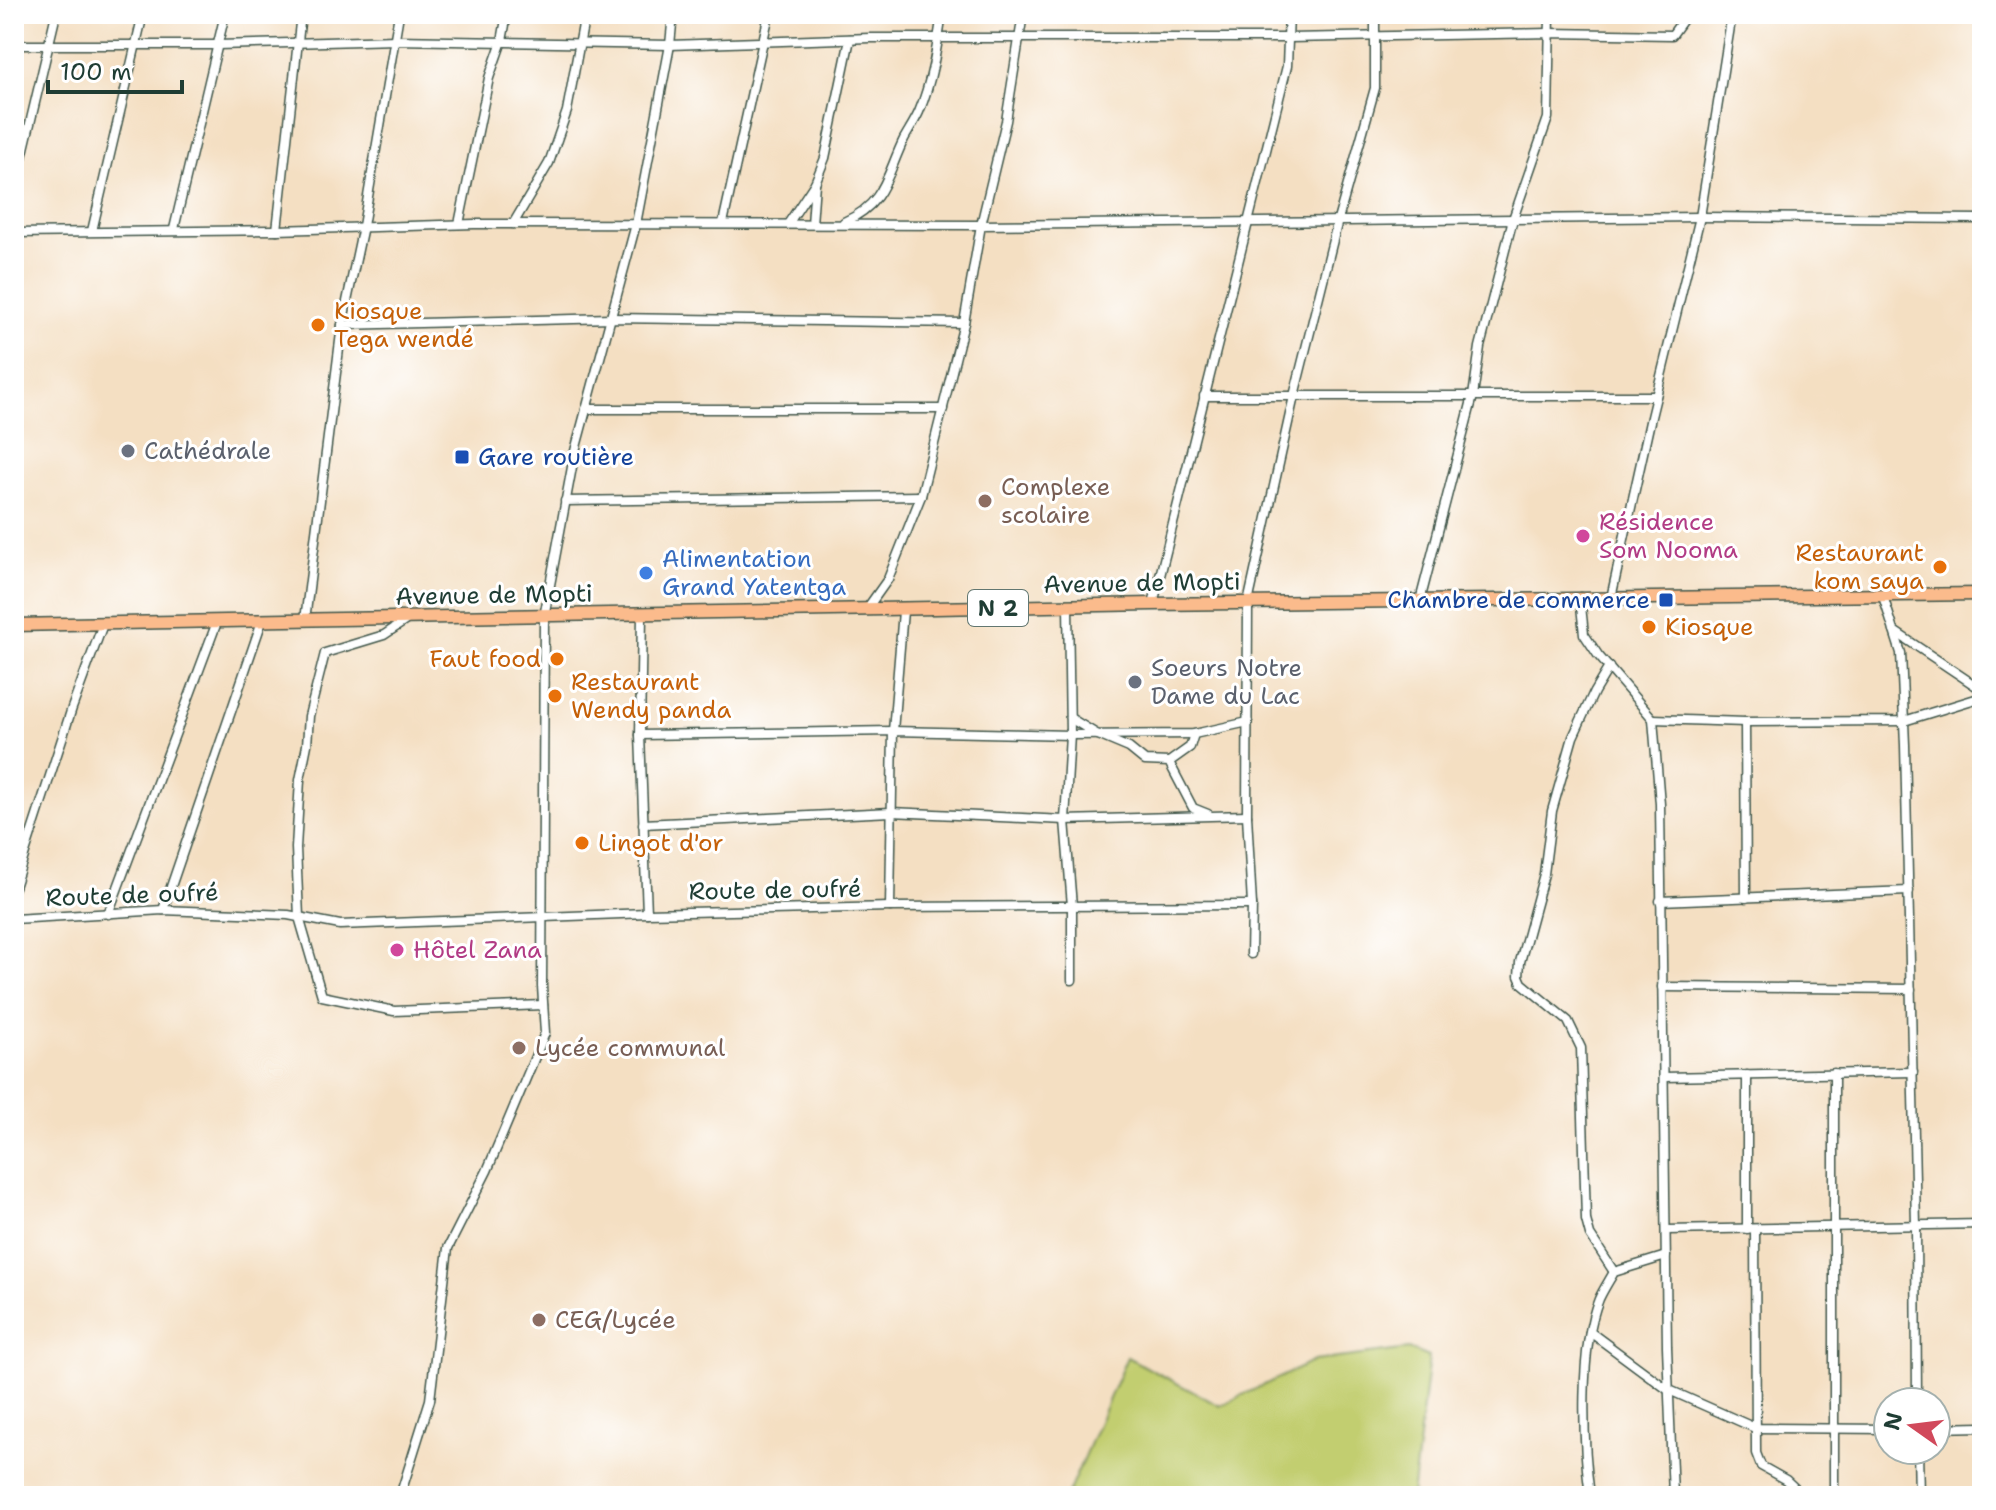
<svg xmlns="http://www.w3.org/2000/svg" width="1996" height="1510" font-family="'Shantell Sans',sans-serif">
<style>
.green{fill:#c2ce70;stroke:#708652;stroke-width:2}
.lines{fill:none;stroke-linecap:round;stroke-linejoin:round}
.street-casing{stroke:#3f5549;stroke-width:11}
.primary-casing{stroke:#3f5549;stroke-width:15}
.street{stroke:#fff;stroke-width:8}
.primary{stroke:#fbbb8c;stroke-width:12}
.food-dot{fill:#e8710a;stroke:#fff;stroke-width:3}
.worship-dot{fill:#6b7280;stroke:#fff;stroke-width:3}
.transit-dot{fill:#1a4fb4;stroke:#fff;stroke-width:3}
.education-dot{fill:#8d6e63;stroke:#fff;stroke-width:3}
.hotel-dot{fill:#d1479c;stroke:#fff;stroke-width:3}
.shop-dot{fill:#3f7fe0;stroke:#fff;stroke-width:3}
.labels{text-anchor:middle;stroke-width:6;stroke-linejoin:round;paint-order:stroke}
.shield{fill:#fff;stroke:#627771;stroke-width:2}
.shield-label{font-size:22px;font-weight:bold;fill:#1f3d34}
.food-label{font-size:24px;fill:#c56008;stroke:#fff;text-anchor:start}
.worship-label{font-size:24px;fill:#5b616d;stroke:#fff;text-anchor:start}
.transit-label{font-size:24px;fill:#164399;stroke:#fff;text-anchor:start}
.education-label{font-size:24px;fill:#785e54;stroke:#fff;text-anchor:start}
.hotel-label{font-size:24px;fill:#b23c85;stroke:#fff;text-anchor:start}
.shop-label{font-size:24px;fill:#366cbe;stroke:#fff;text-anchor:start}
.street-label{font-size:24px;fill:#1f3d34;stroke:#fff}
</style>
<rect width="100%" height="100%" fill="#fff"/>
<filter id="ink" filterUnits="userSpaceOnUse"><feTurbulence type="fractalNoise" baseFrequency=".0125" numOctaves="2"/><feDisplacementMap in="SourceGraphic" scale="16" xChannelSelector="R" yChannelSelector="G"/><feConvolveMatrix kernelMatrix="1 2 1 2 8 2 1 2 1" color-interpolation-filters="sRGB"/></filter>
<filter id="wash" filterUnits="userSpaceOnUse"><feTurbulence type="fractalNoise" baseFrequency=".006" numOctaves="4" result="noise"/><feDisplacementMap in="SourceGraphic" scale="32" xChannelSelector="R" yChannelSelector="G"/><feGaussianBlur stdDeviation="1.8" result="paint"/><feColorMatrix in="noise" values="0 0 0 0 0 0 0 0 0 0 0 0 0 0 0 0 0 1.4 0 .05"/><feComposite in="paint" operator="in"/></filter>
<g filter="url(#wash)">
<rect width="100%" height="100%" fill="#f4dfc2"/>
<path class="green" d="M1409,1349L1429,1357L1412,1496H1067L1127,1357L1220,1406L1314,1361Z"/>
</g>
<g filter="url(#ink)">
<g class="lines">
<defs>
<g id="street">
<path d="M14,45H217L396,40L670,45L870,38H1289L1550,33L1672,35L1687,14"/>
<path d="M14,191L56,14"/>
<path d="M844,222C886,203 886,176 904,139C909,130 915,121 919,112C932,81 937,47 942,14"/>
<path d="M723,223L769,14"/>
<path d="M459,224L489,78L502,41L507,14"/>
<path d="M513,224L549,163L567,111L585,14"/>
<path d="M788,224L815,183L825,158L850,39"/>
<path d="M812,224L815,183"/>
<path d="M174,229L225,14"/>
<path d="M277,230L301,14"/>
<path d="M92,231L143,14"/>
<path d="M14,233L277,230L474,224L981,225L1700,217L1982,219"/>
<path d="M342,325L611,318L964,323"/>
<path d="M1204,396H1656"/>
<path d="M586,409H943"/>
<path d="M565,501L921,496"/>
<path d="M1883,596L1901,653L1905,745L1916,1225L1917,1402"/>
<path d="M1580,597L1584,634L1598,655L1653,719L1660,804L1667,1347L1673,1496"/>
<path d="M1611,598L1651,417L1700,217L1732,14"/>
<path d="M1420,601L1473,396L1480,347L1513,219L1548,118L1550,14"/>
<path d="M1153,604L1287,66L1289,14"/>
<path d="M1068,606L1070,735L1065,820L1072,906V980"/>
<path d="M866,610L888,579L921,496L964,323L981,225L1006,121L1023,14"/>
<path d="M642,615L640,735L647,913"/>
<path d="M408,619L384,635L325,653L309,716L307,745L300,780L296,848L299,917L322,996L394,1011L543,1005"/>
<path d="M305,620L342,325L363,226L399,14"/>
<path d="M1894,631L1982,690"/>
<path d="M1609,667L1594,692L1573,737L1552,811L1544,874L1520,962L1519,976L1522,983L1568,1021L1581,1048L1586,1220L1590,1235L1614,1272"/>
<path d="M1070,718L1098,735L1129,748L1145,761L1169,762L1193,808L1208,814"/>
<path d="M1653,719L1745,722L1904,721L1982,697"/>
<path d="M1745,722L1746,898"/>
<path d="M640,735L893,731L1070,735L1194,734L1248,722"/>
<path d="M1169,762L1190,747L1194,734"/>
<path d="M643,824L891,812L1065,820L1247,815"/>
<path d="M14,887L72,708L103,624"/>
<path d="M1660,901L1909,891"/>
<path d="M890,907L893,731L903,611"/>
<path d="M163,910L262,621"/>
<path d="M108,914L217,622"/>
<path d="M14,919L163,910L288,915L340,925L647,913L890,907L1252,905"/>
<path d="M1251,954L1252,905L1247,815L1248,603L1294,396L1338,220L1375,88V14"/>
<path d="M1662,987L1911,989"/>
<path d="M1834,1073V1496"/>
<path d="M1747,1075V1229"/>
<path d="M1664,1077L1913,1072"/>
<path d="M1755,1229L1756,1453L1761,1466L1786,1480L1803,1496"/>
<path d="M1667,1230L1982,1224"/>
<path d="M1590,1332L1667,1389L1755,1428L1888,1429"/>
<path d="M1936,1428L1982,1427"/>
<path d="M1918,1450L1919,1496"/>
<path d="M400,1496L430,1400L448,1248L487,1171L545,1033L542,986L544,617L575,451L636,224L670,45L673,14"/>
<path d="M1590,1496C1583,1445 1579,1347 1599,1299C1603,1290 1609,1281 1614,1272L1666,1256"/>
</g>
<path id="primary" d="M14,625L1153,604L1982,594"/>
</defs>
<use href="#street" class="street-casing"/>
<use href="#primary" class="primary-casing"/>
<use href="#street" class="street"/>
<use href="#primary" class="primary"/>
</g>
</g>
<g class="food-dot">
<circle cx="318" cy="325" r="8"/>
<circle cx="1940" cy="567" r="8"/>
<circle cx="1649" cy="627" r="8"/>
<circle cx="557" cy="659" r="8"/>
<circle cx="555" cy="696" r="8"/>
<circle cx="582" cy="843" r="8"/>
</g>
<g class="worship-dot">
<circle cx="128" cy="451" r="8"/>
<circle cx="1135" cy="682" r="8"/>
</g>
<g class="transit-dot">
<rect x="454" y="449" width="16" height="16" rx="4"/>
<rect x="1658" y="592" width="16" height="16" rx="4"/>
</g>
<g class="education-dot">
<circle cx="985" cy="501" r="8"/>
<circle cx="519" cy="1048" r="8"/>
<circle cx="539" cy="1320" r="8"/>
</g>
<g class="hotel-dot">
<circle cx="1583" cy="536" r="8"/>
<circle cx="397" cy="950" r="8"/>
</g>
<circle class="shop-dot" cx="646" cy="573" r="8"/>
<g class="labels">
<rect class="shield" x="968" y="590" width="60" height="36" rx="6"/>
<g class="shield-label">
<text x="998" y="616">N 2</text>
</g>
<g class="food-label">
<text x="334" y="319">Kiosque<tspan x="334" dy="28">Tega wendé</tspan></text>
<text x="1924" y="561" text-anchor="end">Restaurant<tspan x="1924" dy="28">kom saya</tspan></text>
<text x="1665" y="635">Kiosque</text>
<text x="541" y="667" text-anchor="end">Faut food</text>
<text x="571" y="690">Restaurant<tspan x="571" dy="28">Wendy panda</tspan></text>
<text x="598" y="851">Lingot d'or</text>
</g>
<g class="worship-label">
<text x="144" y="459">Cathédrale</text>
<text x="1151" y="676">Soeurs Notre<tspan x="1151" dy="28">Dame du Lac</tspan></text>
</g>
<g class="transit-label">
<text x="478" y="465">Gare routière</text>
<text x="1650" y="608" text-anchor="end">Chambre de commerce</text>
</g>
<g class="education-label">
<text x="1001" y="495">Complexe<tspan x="1001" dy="28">scolaire</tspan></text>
<text x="535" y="1056">Lycée communal</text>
<text x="555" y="1328">CEG/Lycée</text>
</g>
<g class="hotel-label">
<text x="1599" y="530">Résidence<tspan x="1599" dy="28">Som Nooma</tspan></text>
<text x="413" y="958">Hôtel Zana</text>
</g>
<g class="shop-label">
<text x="662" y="567">Alimentation<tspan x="662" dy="28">Grand Yatentga</tspan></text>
</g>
<g class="street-label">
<text transform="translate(1142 583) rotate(-1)" y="8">Avenue de Mopti</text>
<text transform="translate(494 595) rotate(-1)" y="8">Avenue de Mopti</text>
<text transform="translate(775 890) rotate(-1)" y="8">Route de oufré</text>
<text transform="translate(132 895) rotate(-2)" y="8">Route de oufré</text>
</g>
</g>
<rect width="1996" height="1510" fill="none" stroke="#fff" stroke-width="48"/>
<g transform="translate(1912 1426) rotate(284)"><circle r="38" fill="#ffffff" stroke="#a5b1ae" stroke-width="2"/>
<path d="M0-6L14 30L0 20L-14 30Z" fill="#d1495b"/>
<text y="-12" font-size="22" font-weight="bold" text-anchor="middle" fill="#1f3d34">N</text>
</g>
<path d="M48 80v12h134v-12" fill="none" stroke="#1f3d34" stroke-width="4"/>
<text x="60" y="80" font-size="24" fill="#1f3d34" stroke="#ffffff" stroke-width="6" paint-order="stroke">100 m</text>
</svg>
